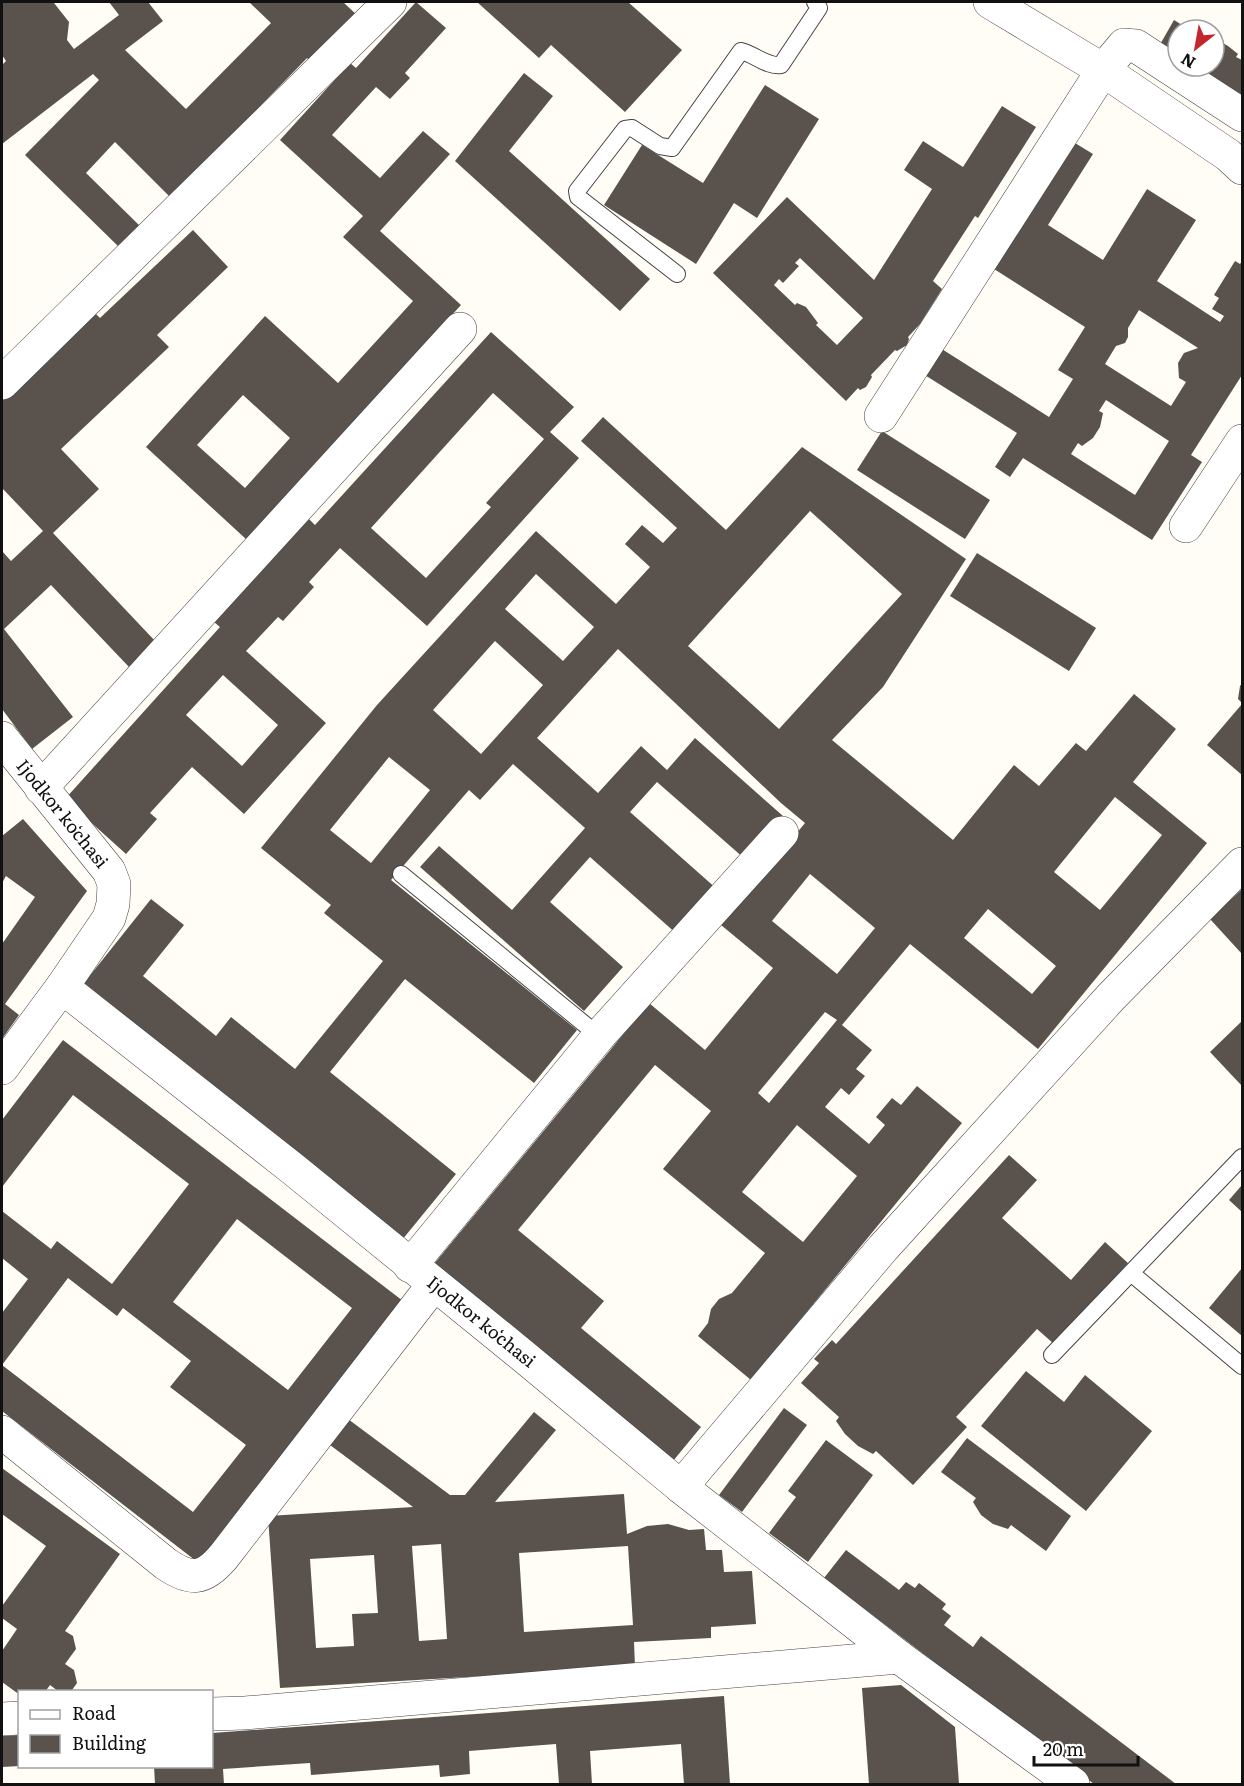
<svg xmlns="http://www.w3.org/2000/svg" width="1244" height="1786" font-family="Literata,serif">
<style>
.building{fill:#5a524d;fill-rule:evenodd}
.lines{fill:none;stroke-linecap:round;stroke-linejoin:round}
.service-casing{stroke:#444;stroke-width:18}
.minor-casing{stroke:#444;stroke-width:34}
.service{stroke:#fff;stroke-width:16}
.minor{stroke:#fff;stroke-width:33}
.labels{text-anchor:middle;stroke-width:6;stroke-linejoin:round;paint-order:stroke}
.street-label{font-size:18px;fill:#111;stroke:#fff}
</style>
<rect width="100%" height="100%" fill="#fffdf5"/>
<g class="building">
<path d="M2,2L54,3L69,22L67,40L74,49L119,15L109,2H148L163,21L125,50L186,109L271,23L249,2H343L359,17L313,64L307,58L171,198L115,142L86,173L142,228L121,249L25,155L99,80L93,74L2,144V65L6,61L2,55Z"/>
<path d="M416,2L446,28L405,73L410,78L390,99L376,87L332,135L380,178L423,131L450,154L380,231L461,305L247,540L146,447L265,316L338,383L413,301L343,237L363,216L280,140L350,63L356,68ZM243,395L290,438L245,488L197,445Z"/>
<path d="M477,2H628L682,50L625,112L551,45L539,58Z"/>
<path d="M1174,20L1190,30H1178V60L1158,48Z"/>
<path d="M1214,38L1228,46L1238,54L1236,57L1242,60V97L1189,66H1214Z"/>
<path d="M524,73L553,96L509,151L650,279L620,311L455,161Z"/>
<path d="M765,85L819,119L757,218L734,203L696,264L604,205L642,145L703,183Z"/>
<path d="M1002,106L1036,127L978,218L975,216L933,281L942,289L920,324L908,337L909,339L907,345L897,351L895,350L871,375L872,377L866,387L860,390L858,388L846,401L713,273L787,197L874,280L932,189L904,170L923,141L963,167ZM800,258L863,318L837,345L816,325L818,323L806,307L797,303L795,305L774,285L779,279L783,283L799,266L795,263Z"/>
<path d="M1075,143L1093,154L1048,225L1103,260L1147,189L1196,220L1157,281L1220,322L1224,316L1212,309L1219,298L1214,295L1235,261L1240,264L1242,261V375L1191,455L1202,462L1152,540L1023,458L1010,477L995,467L1017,433L920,372L937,346L1049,417L1073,379L1058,370L1085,327L994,269ZM1139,310L1198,348L1184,353L1178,363L1179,378L1186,382L1171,406L1105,364L1116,346L1125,343L1128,337V328ZM1106,400L1169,441L1135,495L1071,454L1078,443L1082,446L1093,438L1100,427L1103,413L1099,411Z"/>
<path d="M193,230L228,267L157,335L169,347L61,449L99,489L53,533L156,642L129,667L51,585L4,629L73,717L32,749L2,709V551L11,561L43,531L2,488V400L94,312L100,318Z"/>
<path d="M491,332L574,407L550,432L579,458L427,626L340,548L309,582L314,587L283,621L278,617L246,651L326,723L244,814L192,767L150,813L157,819L126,854L65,799L220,627L214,622L308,518L315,525ZM493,393L544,439L486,503L491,507L426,578L371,528ZM223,675L278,725L242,766L186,715Z"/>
<path d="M603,417L726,530L802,447L966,559L883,687L832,740L953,840L1014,765L1039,786L1076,743L1086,751L1134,694L1176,729L1133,782L1207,843L1038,1049L910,944L842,1025L872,1050L856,1069L865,1076L849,1095L841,1088L825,1107L869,1144L885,1125L876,1117L892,1098L901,1105L917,1086L962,1123L751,1380L698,1336L708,1323L711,1309L719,1299L732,1293L765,1253L663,1169L711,1111L655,1065L518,1230L604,1301L581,1328L701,1427L673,1461L434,1264L649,1003L705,1050L773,968L721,925L805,823L781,803L618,649L537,738L598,793L641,746L667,770L695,738L783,816L745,859L657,782L630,812L718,890L678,935L590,857L550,902L623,967L584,1011L420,867L439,846L512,910L585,828L513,764L480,800L469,790L391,880L577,1030L534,1083L405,979L330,1072L456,1174L402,1240L84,983L151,899L184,925L143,976L216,1036L231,1017L295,1069L383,961L324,913L331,905L261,848L377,705L536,531L616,604L650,567L625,544L642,525L663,543L677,528L581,441ZM810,511L902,594L779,729L688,646ZM536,574L594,627L563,661L505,609ZM495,641L543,685L481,754L433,710ZM389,757L430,790L371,863L330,830ZM1115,797L1162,835L1100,910L1054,872ZM810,874L875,928L837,974L772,921ZM988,909L1056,966L1032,994L964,938ZM825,1012L837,1020L769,1103L758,1093ZM797,1125L857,1176L803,1242L742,1192Z"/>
<path d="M882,431L990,500L965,539L857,470Z"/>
<path d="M977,553L1096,628L1069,671L950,596Z"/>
<path d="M1242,683V703L1238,699L1240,686Z"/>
<path d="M1242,704V775L1207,745Z"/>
<path d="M23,819L87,891L5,1004L19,1015L2,1039V944L35,897L6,876L2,883V836Z"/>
<path d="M1242,889V954L1210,919Z"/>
<path d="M1242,1021V1086L1210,1052Z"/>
<path d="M63,1040L403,1301L200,1564L2,1411V1365L193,1512L246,1445L170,1387L191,1361L123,1308L117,1316L68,1278L2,1365V1313L28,1279L2,1258V1211L51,1249L57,1241L112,1284L189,1184L73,1095L2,1187V1120ZM237,1219L352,1308L288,1390L173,1302Z"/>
<path d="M1009,1155L1037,1180L1002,1218L1071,1280L1105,1242L1128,1263L1054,1344L1037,1329L956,1417L967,1427L913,1485L876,1451L873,1454L858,1446L845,1434L836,1421L839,1417L801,1383L819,1363L814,1359L832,1340L836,1344Z"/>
<path d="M1242,1185V1212L1229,1200Z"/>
<path d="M1242,1268V1336L1209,1308Z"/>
<path d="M1026,1371L1064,1402L1085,1375L1152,1431L1086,1511L981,1426Z"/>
<path d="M784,1408L807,1425L742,1512L719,1495Z"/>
<path d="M534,1412L556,1430L495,1502L624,1494L627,1534L647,1526L668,1524L689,1530L704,1529L706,1550H722L724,1572L752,1571L756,1624L711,1627V1638L634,1642L635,1667L280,1688L268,1516L413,1507L330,1445L348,1419L450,1495H465ZM441,1544L447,1639L419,1641L412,1546ZM628,1546L633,1625L524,1632L519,1553ZM374,1555L378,1613L352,1614L354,1646L316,1648L310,1559Z"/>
<path d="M967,1438L1071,1516L1046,1551L1011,1525L1008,1529L993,1524L981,1515L973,1502L976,1498L941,1472Z"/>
<path d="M826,1440L873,1475L808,1562L769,1533L796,1497L788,1491Z"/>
<path d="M2,1468L120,1554L65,1631L73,1636L76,1649L65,1664L74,1670L77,1683L72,1690L58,1691L50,1685L45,1692H20V1695L2,1682V1651L17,1629L2,1618V1606L46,1546L2,1514Z"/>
<path d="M846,1550L899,1590L906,1582L915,1588L919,1583L946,1604L942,1609L951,1616L944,1625L973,1647L981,1636L1176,1784H1094L824,1578Z"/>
<path d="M901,1685L955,1727L959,1784H869L862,1688Z"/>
<path d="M724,1696L730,1784H684L681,1744L590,1751L592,1784H559L556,1744L469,1751L470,1774L440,1777L439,1765L311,1775L310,1763L223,1769L224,1784H155L154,1766H212V1733Z"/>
<path d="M20,1735V1766L2,1767V1736Z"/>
</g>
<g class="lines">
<defs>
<g id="service">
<path d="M677,274L578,197L577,191L625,129L632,128L660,146L672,148L741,51C754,54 767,67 781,65L819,8L815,2"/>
<path d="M401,874L599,1036"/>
<path d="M1131,1273L1242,1366"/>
<path d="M1052,1355L1242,1157"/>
</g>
<g id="minor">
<path d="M990,2L1103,70L1228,155L1242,168"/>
<path d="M2,383L390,2"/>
<path d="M881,416L1103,70L1124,45L1136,46L1242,115"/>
<path d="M1186,526L1242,441"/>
<path d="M2,738L109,871L114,884L113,904L109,918L62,987L2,1068"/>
<path d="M41,788L460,329"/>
<path d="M62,987L293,1169L522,1355L681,1487L899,1657L1073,1784"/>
<path d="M410,1266L599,1036L782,833"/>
<path d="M2,1432L166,1564C191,1581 204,1580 224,1556L434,1284"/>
<path d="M681,1487L883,1248L1111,997L1242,864"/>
<path d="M212,1714L245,1713L899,1657"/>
<path d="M2,1719L20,1718"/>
</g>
</defs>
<use href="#service" class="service-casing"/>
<use href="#minor" class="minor-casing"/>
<use href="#service" class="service"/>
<use href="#minor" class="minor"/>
</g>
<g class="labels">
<g class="street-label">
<text transform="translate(62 814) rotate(51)" y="6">Ijodkor koʻchasi</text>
<text transform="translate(481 1322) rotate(39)" y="6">Ijodkor koʻchasi</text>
</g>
</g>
<rect width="1244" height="1786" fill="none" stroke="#111111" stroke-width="6"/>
<rect x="18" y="1690" width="195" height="78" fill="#ffffff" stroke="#a0a0a0" stroke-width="1.5"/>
<rect x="30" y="1710" width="30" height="9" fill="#ffffff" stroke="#a0a0a0" stroke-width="1.5"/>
<text x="72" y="1720" font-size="18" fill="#111111">Road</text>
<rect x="30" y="1735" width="30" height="18" fill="#5a524d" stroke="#a0a0a0" stroke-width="1.5"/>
<text x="72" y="1750" font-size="18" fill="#111111">Building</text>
<g transform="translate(1196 48) rotate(211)"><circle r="28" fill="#ffffff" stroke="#a0a0a0" stroke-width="1.5"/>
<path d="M0-4.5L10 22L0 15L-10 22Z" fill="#c4262e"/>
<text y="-9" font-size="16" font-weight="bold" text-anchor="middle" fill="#111111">N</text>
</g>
<path d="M1034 1756v9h104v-9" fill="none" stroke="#111111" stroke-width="3"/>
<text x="1043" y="1756" font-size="18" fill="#111111" stroke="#ffffff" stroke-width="4.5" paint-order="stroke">20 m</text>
</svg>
